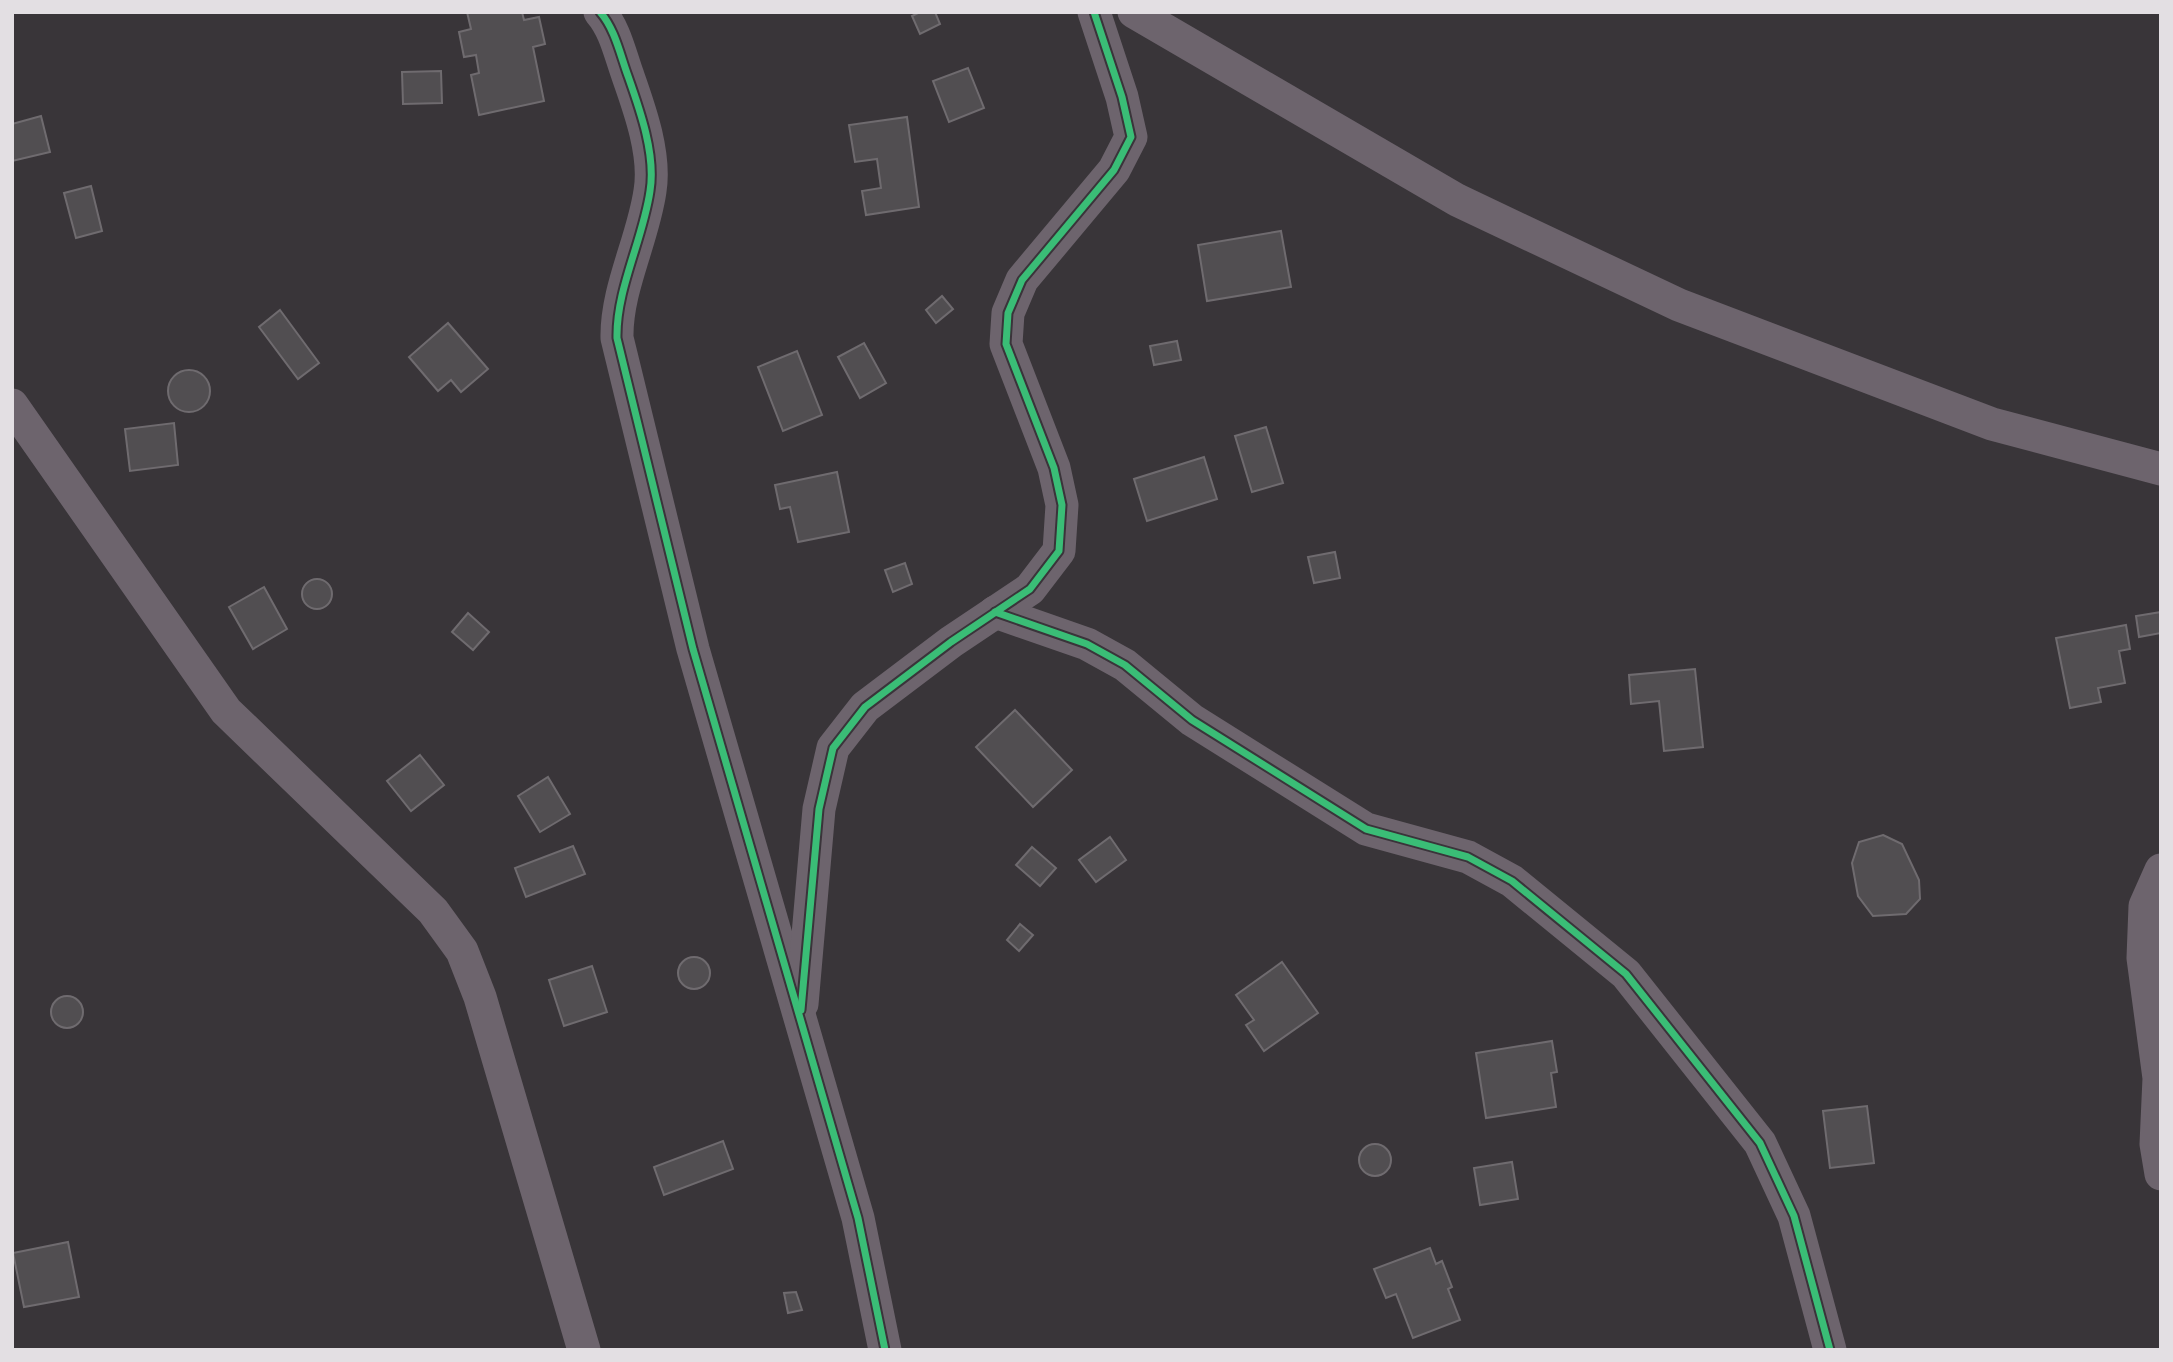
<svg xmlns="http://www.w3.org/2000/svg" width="2173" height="1362" font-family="'PT Sans',sans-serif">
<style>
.building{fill:#514e51;stroke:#6f6b6f;stroke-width:2}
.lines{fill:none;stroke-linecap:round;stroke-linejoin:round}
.street{stroke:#6d646d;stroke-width:33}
.cycleway-casing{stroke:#3a343a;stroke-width:11}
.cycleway{stroke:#3abd76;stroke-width:7}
</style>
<rect width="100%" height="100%" fill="#393539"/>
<g class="building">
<path d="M467,12H522L524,20L539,17L545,44L533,47L544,101L479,115L471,75L479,73L476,55L464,57L459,32L471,29Z"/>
<path d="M920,12H935L940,24L920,34L912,16Z"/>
<path d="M968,68L984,108L949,122L933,81Z"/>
<path d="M441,71L442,103L403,104L402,72Z"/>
<path d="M41,116L50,152L12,161V124Z"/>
<path d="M907,117L919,207L866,215L862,191L881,188L877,159L855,162L849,125Z"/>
<path d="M91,186L102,231L76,238L64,193Z"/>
<path d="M1281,231L1291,287L1207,301L1198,245Z"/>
<path d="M942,296L953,309L936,323L926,310Z"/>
<path d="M280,310L319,363L298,379L259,327Z"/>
<path d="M448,323L488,369L461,392L451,380L438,391L409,357Z"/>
<path d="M1177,341L1181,360L1154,365L1150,346Z"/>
<path d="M864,343L886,383L860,398L838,357Z"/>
<path d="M797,351L822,415L783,431L758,367Z"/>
<circle cx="189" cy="391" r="21"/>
<path d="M174,423L178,465L130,471L125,429Z"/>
<path d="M1266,427L1283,483L1252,492L1235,436Z"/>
<path d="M1204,457L1217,499L1147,521L1134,479Z"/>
<path d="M837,472L849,532L798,542L790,507L780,509L775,485Z"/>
<path d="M1335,552L1340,578L1314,583L1308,557Z"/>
<path d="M905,563L912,584L893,592L885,570Z"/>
<circle cx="317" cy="594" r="15"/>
<path d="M264,587L287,629L253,649L229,607Z"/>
<path d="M2161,612V633L2139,637L2136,616Z"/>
<path d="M468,613L489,632L473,650L452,632Z"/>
<path d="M2126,625L2130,649L2119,651L2125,683L2098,688L2101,702L2070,708L2056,638Z"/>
<path d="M1695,669L1703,747L1664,751L1659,701L1631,704L1629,675Z"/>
<path d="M1015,710L1072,770L1033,807L976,747Z"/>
<path d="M420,755L444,785L411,811L387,781Z"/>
<path d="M548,777L570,814L540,832L518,796Z"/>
<path d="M1883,835L1902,844L1919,880L1920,899L1906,914L1873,916L1858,896L1852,863L1859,842Z"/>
<path d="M1110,837L1126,860L1096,882L1079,860Z"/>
<path d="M573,846L585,874L526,897L515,868Z"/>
<path d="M1032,847L1056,868L1040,886L1016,865Z"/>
<path d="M1020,924L1033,935L1019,951L1007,940Z"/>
<circle cx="694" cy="973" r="16"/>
<path d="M1282,962L1318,1013L1264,1051L1246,1025L1254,1020L1236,995Z"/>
<path d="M592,966L607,1012L564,1026L549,980Z"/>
<circle cx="67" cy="1012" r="16"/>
<path d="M1552,1041L1557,1072L1551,1073L1556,1107L1486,1118L1476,1053Z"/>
<path d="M1867,1106L1874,1163L1830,1168L1823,1111Z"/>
<path d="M723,1141L733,1169L664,1195L654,1167Z"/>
<circle cx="1375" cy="1160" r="16"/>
<path d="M1512,1162L1518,1199L1480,1205L1474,1168Z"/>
<path d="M68,1242L79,1297L24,1307L13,1253Z"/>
<path d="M1430,1248L1436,1264L1442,1261L1452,1287L1448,1289L1460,1320L1413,1338L1396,1294L1386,1298L1374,1269Z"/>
<path d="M796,1292L802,1310L788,1313L784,1293Z"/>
</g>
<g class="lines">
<g class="street">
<path d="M600,12C615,29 620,54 628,76C640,110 656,155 650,191C643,240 616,289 617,338L693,649L858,1218L885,1350"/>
<path d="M1134,12L1457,200L1679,305L1992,424L2161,469"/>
<path d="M12,405L226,711L433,911L462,951L480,997L584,1350"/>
<path d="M995,612L1087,644L1125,665L1192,720L1366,829L1468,857L1512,881L1626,974L1760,1143L1794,1216L1830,1350"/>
<path d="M2161,870L2145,906L2143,958L2159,1078L2156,1144L2161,1174"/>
<path d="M802,1004L819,809L833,748L865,707L951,642L1030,589L1059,551L1062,505L1054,468L1006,344L1008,313L1022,280L1114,170L1131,137L1122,97L1094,12"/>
</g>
<defs>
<g id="cycleway">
<path d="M600,12C615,29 620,54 628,76C640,110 656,155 650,191C643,240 616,289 617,338L693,649L858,1218L885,1350"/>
<path d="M995,612L1087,644L1125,665L1192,720L1366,829L1468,857L1512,881L1626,974L1760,1143L1794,1216L1830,1350"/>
<path d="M801,1010L819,809L833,748L865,707L951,642L1030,589L1059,551L1062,505L1054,468L1006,344L1008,313L1022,280L1114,170L1131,137L1122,97L1094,12"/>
</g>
</defs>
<use href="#cycleway" class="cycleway-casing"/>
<use href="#cycleway" class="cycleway"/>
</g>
<rect width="2173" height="1362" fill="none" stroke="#e3dfe3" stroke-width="28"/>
</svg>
